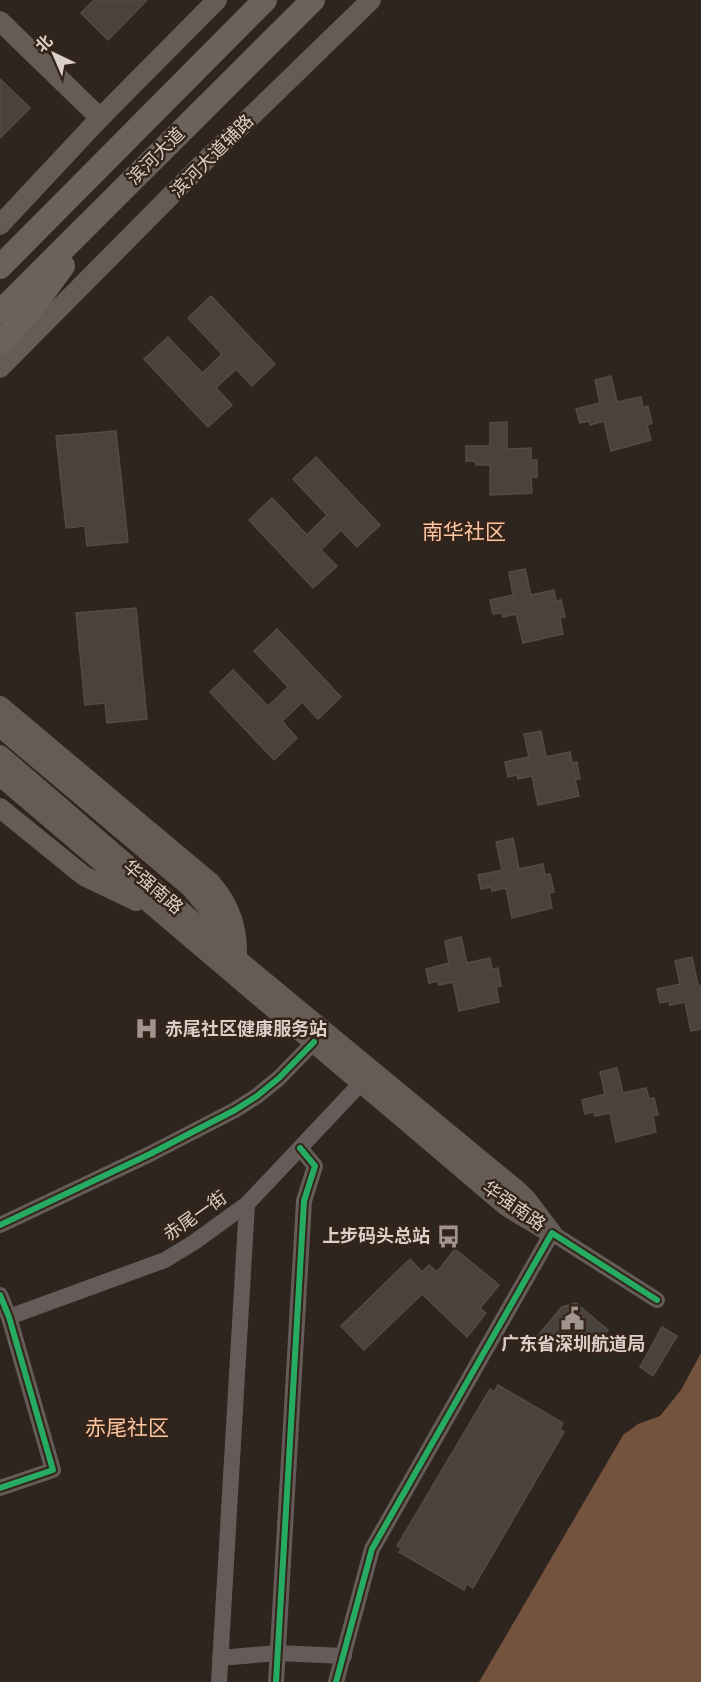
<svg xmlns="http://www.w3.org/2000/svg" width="701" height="1682" font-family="'DejaVu Sans','Noto Sans SC',sans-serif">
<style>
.water{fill:#73523e}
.pier{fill:#2f251f}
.building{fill:#4a423d;stroke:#534b45;stroke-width:1.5}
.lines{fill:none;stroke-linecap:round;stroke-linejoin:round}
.minor{stroke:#645c58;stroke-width:16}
.major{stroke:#665c56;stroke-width:20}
.highway{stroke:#6b625d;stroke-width:24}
.cycleway-casing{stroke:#352419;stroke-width:10}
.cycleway{stroke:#26ab63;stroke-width:6}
.labels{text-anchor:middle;stroke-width:5;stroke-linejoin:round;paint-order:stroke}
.street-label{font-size:18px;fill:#dbd0c9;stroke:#352419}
.poi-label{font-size:18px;font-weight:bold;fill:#dbd0c9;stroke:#352419;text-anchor:start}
.quarter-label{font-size:21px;fill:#fdc5a1;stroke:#352419}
</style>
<rect width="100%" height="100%" fill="#2f251f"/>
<path class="water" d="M701,1353V1682H478L623,1435L638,1424L660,1416L681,1390Z"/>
<path class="pier" d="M621,1433L623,1435L479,1682H475Z"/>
<g class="building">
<path d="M94,0H147L108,40L81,13Z"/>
<path d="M0,79L30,108L0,138Z"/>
<path d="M211,296L275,364L252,386L236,369L216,388L232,405L208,427L144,359L168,337L202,373L212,364L222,354L188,318Z"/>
<path d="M611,376L617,402L641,397L643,408L648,406L652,423L647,425L651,440L611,451L604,421L590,425L589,421L580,423L576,409L600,403L595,380Z"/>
<path d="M507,422V449L531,448V460H537V477H531L532,493L490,495V465H476L475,461H466V446H490V423Z"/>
<path d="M116,431L128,542L87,546L85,526L66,528L56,436Z"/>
<path d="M316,457L380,525L357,547L341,530L321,550L337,566L313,588L249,520L272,498L307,535L327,515L293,479Z"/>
<path d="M525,569L531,595L554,590L556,601L561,600L565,617L560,618L563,634L523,643L516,614L503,617L502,613L493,614L490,600L513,595L509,572Z"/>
<path d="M136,608L147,719L107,723L105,703L85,705L76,613Z"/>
<path d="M277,629L341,697L318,719L302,702L292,712L282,721L297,738L274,760L210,692L233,670L268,706L278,697L288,687L254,651Z"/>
<path d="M541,731L546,757L570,752L572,763L577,762L580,779L575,780L579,796L538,805L532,776L518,779L517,775L508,777L505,762L529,757L524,734Z"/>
<path d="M513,838L519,869L543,864L545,875L550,874L554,892L549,893L552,908L512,918L506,888L492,891L491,887L481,889L478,875L502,870L496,842Z"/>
<path d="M461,937L467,963L490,958L492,969L498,968L501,986L496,987L499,1002L459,1011L453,982L439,985L438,981L429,983L426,969L449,963L445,941Z"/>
<path d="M692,957L698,985L701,986V1029L691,1031L685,1002L670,1005L669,1001L660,1003L657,989L680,984L675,961Z"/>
<path d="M617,1068L623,1093L646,1088L649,1099L654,1098L658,1115L653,1116L656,1132L616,1142L610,1113L595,1116L594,1112L585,1114L582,1100L605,1094L600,1072Z"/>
<path d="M455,1249L499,1285L480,1308L486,1313L467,1337L422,1294L364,1350L341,1326L410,1259L422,1272L429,1265L437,1272Z"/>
<path d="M576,1303L608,1330L594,1347L574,1331L556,1352L537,1337L562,1307Z"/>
<path d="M662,1327L677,1336L653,1376L640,1367Z"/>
<path d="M498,1385L563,1423L560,1429L564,1432L473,1588L467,1584L464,1590L399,1552L402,1548L397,1546L490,1389L494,1392Z"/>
</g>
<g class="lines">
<g class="minor">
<path d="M0,1225L150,1154L235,1110L257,1096L279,1078L314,1042"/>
<path d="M0,1295L9,1317L53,1470L0,1488"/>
<path d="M9,1317L165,1260L193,1243L247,1204L362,1082"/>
<path d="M220,1658L278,1653L344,1656"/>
<path d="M219,1682L247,1204"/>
<path d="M276,1682L304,1201L315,1166L300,1148"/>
<path d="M336,1682L372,1549L552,1233L657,1300"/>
</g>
<g class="major">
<path d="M0,21L100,118"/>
<path d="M0,225L100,118L217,0"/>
<path d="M0,368L206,160L371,0"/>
<path d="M0,706L211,883C231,906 238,929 237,959"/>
<path d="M0,727L190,887L213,914L232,948"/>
<path d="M0,755L237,959L518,1191L527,1200L552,1233"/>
<path d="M0,776L506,1206L544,1229"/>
<path d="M0,808L84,876L136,901"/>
</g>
<g class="highway">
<path d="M0,267L265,0"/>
<path d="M0,312L313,0"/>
<path d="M0,343L36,303L63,266"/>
</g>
<defs>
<g id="cycleway">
<path d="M0,1225L150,1154L235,1110L257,1096L279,1078L314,1042"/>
<path d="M0,1295L9,1317L53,1470L0,1488"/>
<path d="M276,1682L304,1201L315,1166L300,1148"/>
<path d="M336,1682L372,1549L552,1233L657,1300"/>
</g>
</defs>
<use href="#cycleway" class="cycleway-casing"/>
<use href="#cycleway" class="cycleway"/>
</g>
<defs>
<symbol id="hospital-bare" viewBox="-9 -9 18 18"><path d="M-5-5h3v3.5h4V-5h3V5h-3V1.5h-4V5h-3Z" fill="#9f948e" stroke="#352419" stroke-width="2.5" paint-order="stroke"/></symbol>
<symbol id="bus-bare" viewBox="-9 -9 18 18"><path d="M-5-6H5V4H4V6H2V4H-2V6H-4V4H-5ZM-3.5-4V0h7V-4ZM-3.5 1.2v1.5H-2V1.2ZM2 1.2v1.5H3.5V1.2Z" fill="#9f948e" stroke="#352419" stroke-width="2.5" paint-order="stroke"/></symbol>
<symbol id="civic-bare" viewBox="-9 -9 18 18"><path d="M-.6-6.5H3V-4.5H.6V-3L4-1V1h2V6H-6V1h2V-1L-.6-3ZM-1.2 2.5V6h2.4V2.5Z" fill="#9f948e" stroke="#352419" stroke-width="2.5" paint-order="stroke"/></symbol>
</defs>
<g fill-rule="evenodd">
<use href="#hospital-bare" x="130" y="1012" width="33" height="33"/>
<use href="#bus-bare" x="432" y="1220" width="33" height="33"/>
<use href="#civic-bare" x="556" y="1302" width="33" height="33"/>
</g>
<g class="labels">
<g class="street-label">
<text transform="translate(156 156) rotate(-45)" y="6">滨河大道</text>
<text transform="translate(212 156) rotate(-45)" y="6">滨河大道辅路</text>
<text transform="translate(153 887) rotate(41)" y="6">华强南路</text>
<text transform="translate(514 1206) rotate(35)" y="6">华强南路</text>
<text transform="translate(195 1216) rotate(-35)" y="6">赤尾一街</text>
</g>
<g class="poi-label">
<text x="165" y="1035">赤尾社区健康服务站</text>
<text x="430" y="1242" text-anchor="end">上步码头总站</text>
<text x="573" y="1350" text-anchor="middle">广东省深圳航道局</text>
</g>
<g class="quarter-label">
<text x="464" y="539">南华社区</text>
<text x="127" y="1435">赤尾社区</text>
</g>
</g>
<g transform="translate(54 54) rotate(316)" stroke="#352419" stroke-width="4.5" paint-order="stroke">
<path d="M0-4.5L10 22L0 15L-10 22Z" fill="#dbd0c9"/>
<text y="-9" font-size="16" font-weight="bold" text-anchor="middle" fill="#dbd0c9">北</text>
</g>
</svg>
